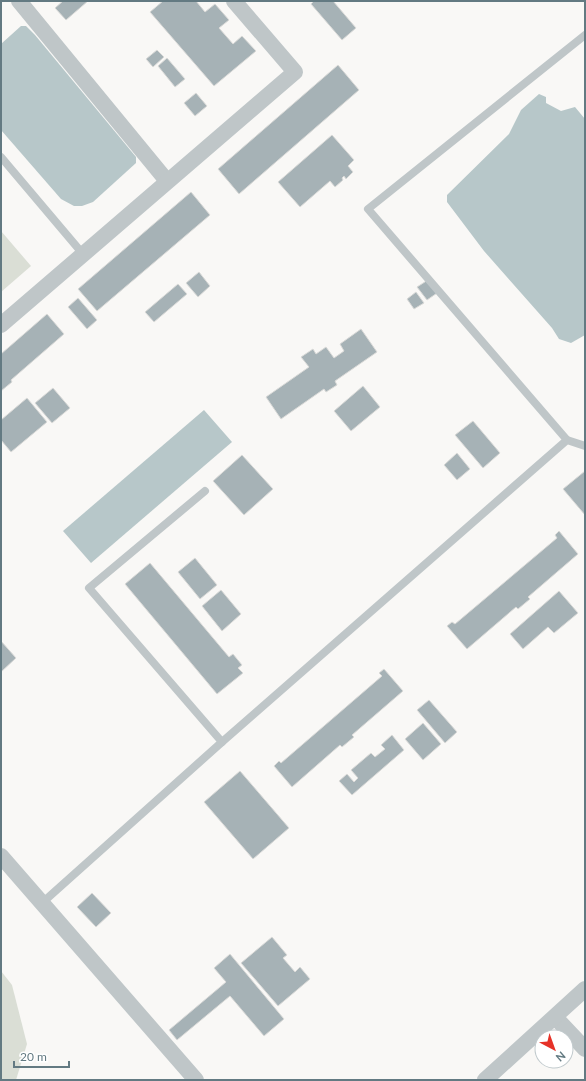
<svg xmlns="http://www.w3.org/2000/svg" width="586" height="1081" font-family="Lato,sans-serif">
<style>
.green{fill:#daded5}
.water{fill:#b7c7c9}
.building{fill:#a6b2b6;stroke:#dadad8}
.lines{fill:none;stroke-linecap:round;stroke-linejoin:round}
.lane{stroke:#bfc6c8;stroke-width:8}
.street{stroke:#bfc6c8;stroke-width:16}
</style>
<rect width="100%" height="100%" fill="#f9f8f6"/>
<g class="green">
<path d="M1,231L31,266L1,292Z"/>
<path d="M1,971L12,985L27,1044L16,1080H1Z"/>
</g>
<g class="water">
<path d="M21,26H26L35,35L136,157V163L93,202L82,206H74L61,199L1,130V44Z"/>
<path d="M539,94L546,97V103L561,111L575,107L585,119V335L571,343L559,339L552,328L484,251L447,202V195L509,134L521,110Z"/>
<path d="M204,410L232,442L91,563L63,531Z"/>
</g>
<g class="building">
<path d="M63,1H88L66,20L55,8Z"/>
<path d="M163,1H196L205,12L215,4L229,20L219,28L233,44L242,36L256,51L214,86L150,12Z"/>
<path d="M314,1H333L356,28L342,40L311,4Z"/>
<path d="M157,50L164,57L153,67L146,59Z"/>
<path d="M167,58L185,79L175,87L158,66Z"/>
<path d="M338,65L359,90L239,194L218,169Z"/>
<path d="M196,93L207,106L195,116L184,103Z"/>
<path d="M332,135L354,160L348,166L353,172L346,179L344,176L342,178L343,180L335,187L330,181L300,207L278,182Z"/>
<path d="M191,192L210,215L97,311L78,289Z"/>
<path d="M199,272L210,286L198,297L186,283Z"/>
<path d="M431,278L440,291L427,300L417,287Z"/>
<path d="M178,284L187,294L154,322L145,312Z"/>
<path d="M416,292L424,303L414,309L407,299Z"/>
<path d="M78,298L97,320L87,329L68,307Z"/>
<path d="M47,314L64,334L11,380L12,382L1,391V354Z"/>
<path d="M361,329L377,352L335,381L337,385L326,392L324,389L281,419L266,397L309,367L301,357L313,349L316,354L326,347L334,358L344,351L340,344Z"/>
<path d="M363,386L380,407L351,431L334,411Z"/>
<path d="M53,388L70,408L52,423L35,403Z"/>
<path d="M27,398L47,422L11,452L1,440V420Z"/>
<path d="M473,421L500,453L483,468L455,435Z"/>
<path d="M457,453L470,469L457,480L444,465Z"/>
<path d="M242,455L273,489L244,515L213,481Z"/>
<path d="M585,471V515L563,489Z"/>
<path d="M559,531L578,554L528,597L530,599L518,609L516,607L467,649L447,626L452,622L455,624L557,538L555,535Z"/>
<path d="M195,558L217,585L200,599L178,572Z"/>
<path d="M150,563L229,657L233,654L242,665L238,668L243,673L217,694L125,584Z"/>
<path d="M221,590L241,614L222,631L202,606Z"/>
<path d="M559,591L578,613L554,633L548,627L523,649L510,634Z"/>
<path d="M1,641L16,658L1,672Z"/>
<path d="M384,669L403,691L352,735L354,737L342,747L340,745L292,787L274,766L279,761L281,763L382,676L379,673Z"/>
<path d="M429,700L457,732L445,743L417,710Z"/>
<path d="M423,723L441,744L423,760L405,739Z"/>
<path d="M392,735L404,750L352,795L339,781L347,774L354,782L358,778L351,770L371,753L375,757L385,749L381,745Z"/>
<path d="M240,771L289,828L253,859L204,802Z"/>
<path d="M92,893L111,913L96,927L77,907Z"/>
<path d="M272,937L287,955L283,958L295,972L300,967L310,979L278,1006L241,963Z"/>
<path d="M230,954L284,1019L264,1036L230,996L177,1040L169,1030L226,982L214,968Z"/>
</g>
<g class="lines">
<g class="lane">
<path d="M1,157L83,254"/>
<path d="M567,440L368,209L585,35"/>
<path d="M222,742L567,440L585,446"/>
<path d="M42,903L222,742L89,588L205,491"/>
</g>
<g class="street">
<path d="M19,1L167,181"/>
<path d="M1,325L295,72L234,1"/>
<path d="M1,856L196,1080"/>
<path d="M555,1017L585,1049"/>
<path d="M485,1080L585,989"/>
</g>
</g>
<rect width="586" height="1081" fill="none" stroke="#637a82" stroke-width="4"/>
<g transform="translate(554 1049) rotate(139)"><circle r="19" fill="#ffffff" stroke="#c1cacd"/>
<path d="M0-3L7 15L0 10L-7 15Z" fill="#e63228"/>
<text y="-6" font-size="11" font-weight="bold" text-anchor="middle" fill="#637a82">N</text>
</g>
<path d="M14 1061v6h55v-6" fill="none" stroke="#637a82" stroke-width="2"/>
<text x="20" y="1061" font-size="12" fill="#637a82" stroke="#ffffff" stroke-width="3" paint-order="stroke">20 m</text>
</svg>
